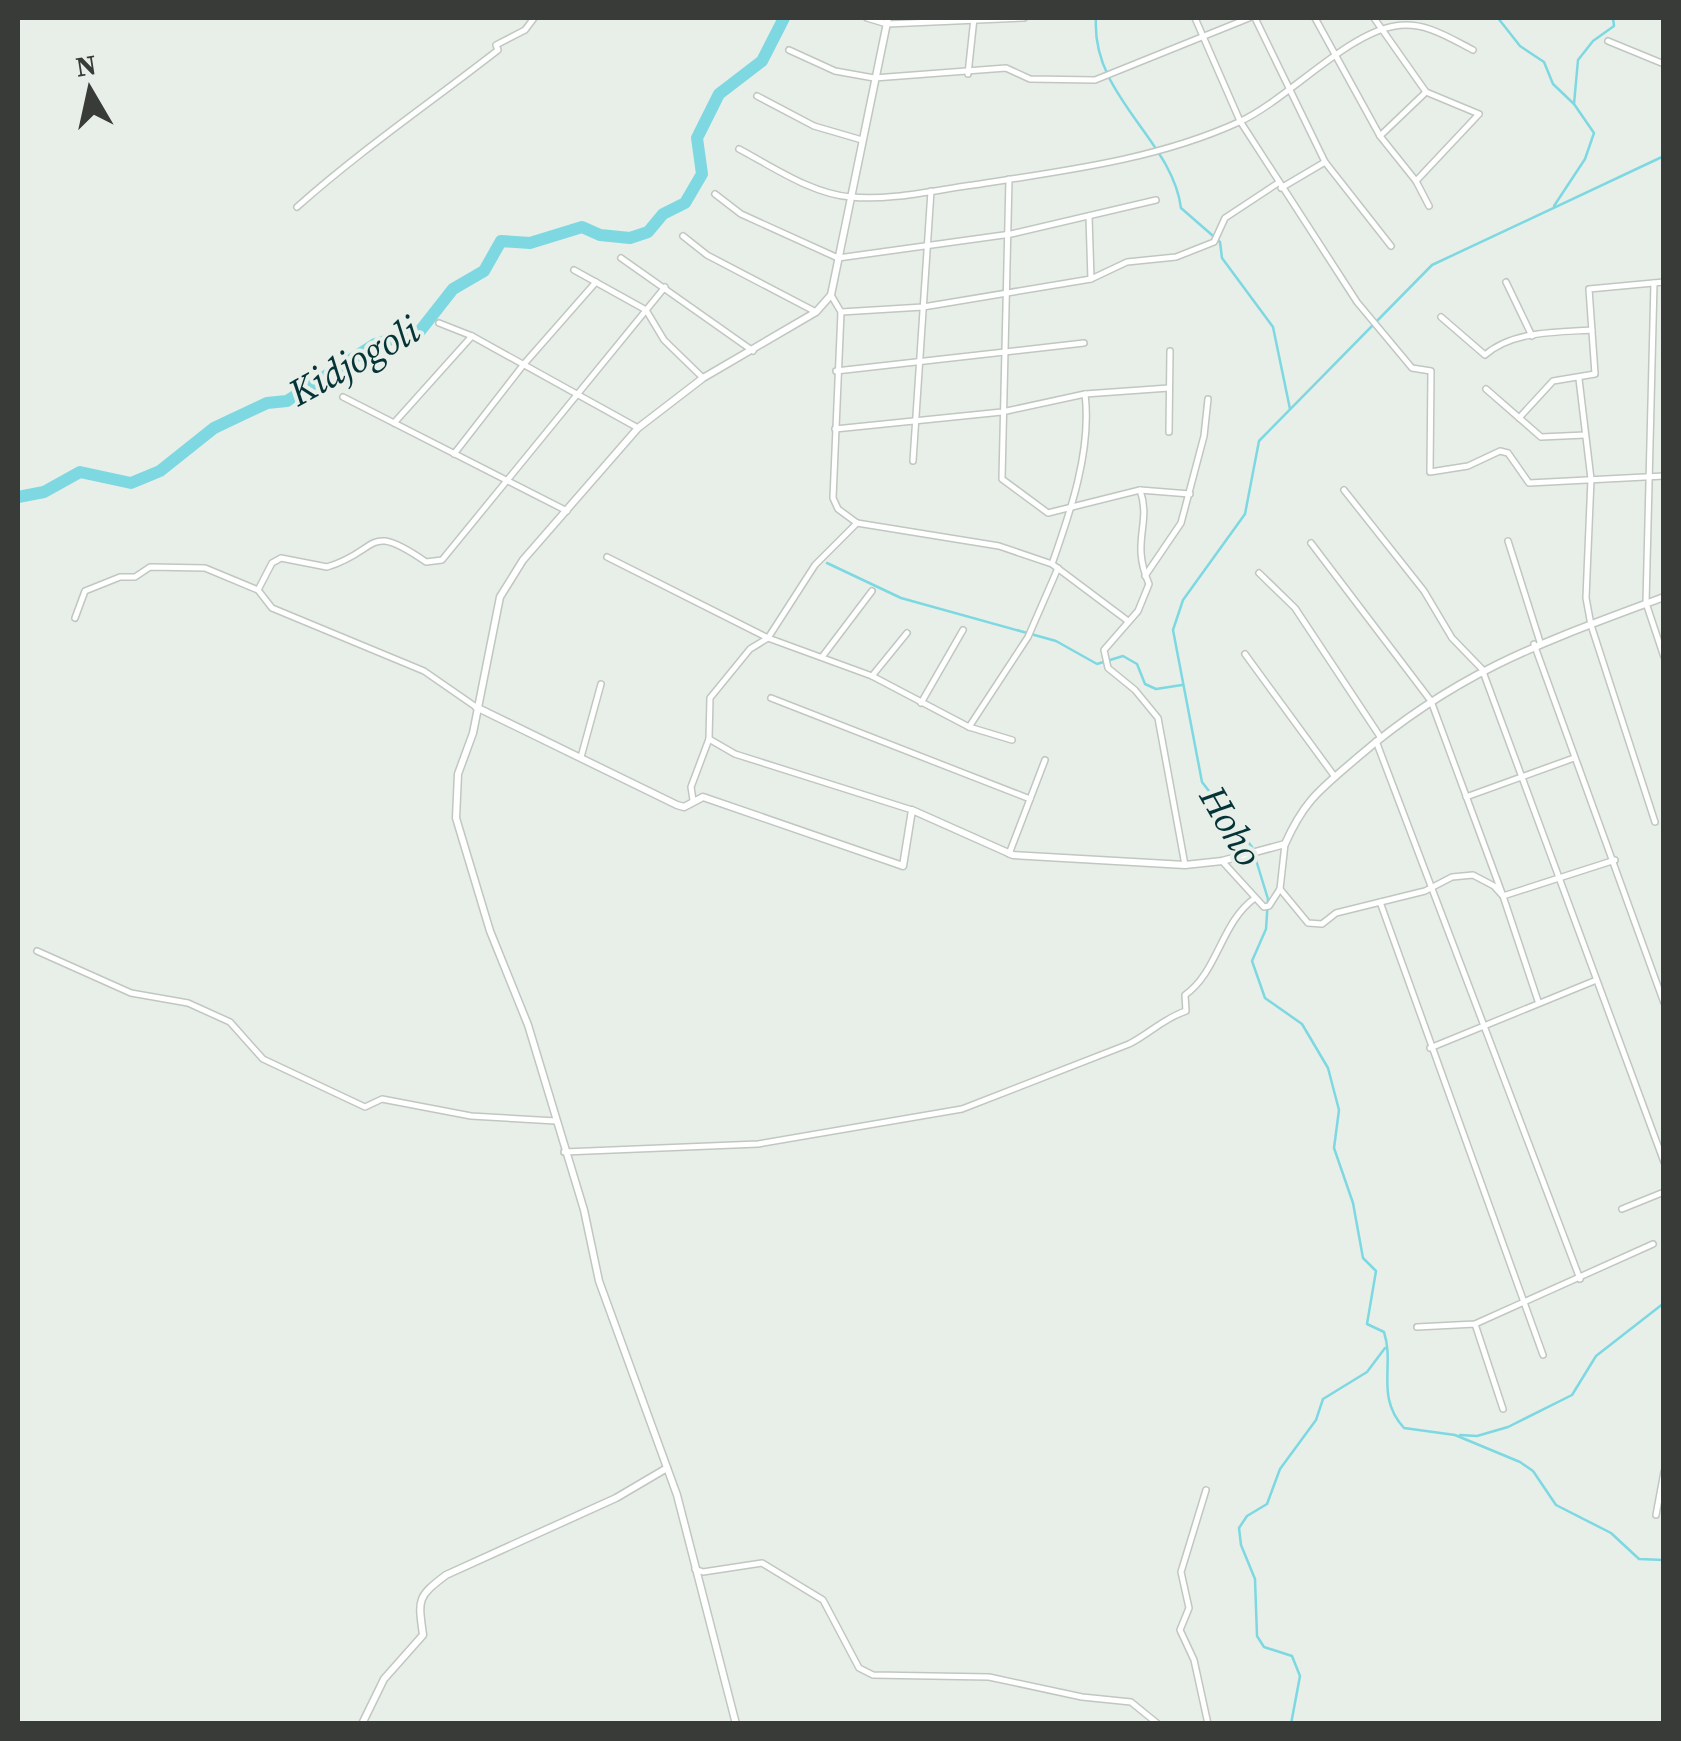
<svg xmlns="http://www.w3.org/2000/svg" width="1681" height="1741" font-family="'Source Serif 4',serif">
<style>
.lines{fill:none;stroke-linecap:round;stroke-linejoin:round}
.stream{stroke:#7dd8e2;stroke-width:2.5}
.river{stroke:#7dd8e2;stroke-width:12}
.minor-casing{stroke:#c0c7c0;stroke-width:8}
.tertiary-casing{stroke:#c0c7c0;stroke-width:9}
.minor{stroke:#fff;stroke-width:5}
.tertiary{stroke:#fff;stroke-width:6}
.labels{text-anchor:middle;stroke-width:8;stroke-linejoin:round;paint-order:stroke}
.water-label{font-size:38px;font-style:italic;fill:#053438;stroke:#e8efe8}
</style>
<rect width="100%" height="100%" fill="#e8efe8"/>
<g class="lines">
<g class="stream">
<path d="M1096,18C1091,96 1172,139 1181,208L1220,242L1222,258L1273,327L1290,409"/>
<path d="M1498,18L1520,46L1544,62L1553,84L1574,104L1594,133L1585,159L1554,206"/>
<path d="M1574,104L1578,60L1593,41L1614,26L1613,18"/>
<path d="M1664,156L1432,265L1259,441L1245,514L1183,600L1173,630L1202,782L1252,847L1268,899L1266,929L1252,961L1265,998L1302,1024L1328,1068L1339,1110L1334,1148L1353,1203L1363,1258L1376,1271L1367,1324L1384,1332C1395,1366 1375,1396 1404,1428L1455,1435L1520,1462L1533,1471L1556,1505L1611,1533L1639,1559L1664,1560"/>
<path d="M827,563L901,598L1056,641L1097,664L1123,656L1137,664L1145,684L1156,689L1182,685"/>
<path d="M1460,1435L1477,1436L1508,1427L1572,1395L1596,1356L1664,1303"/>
<path d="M1291,1724L1300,1676L1292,1656L1264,1647L1257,1636L1255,1579L1241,1545L1239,1528L1247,1516L1267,1504L1280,1469L1316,1420L1323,1399L1367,1372L1385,1348"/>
</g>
<path class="river" d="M18,497L44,492L80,472L131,483L160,471L214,428L267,403L287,401L375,344L420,331L453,289L484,271L501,241L530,243L582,227L600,235L630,238L648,232L663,214L685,203L702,174L697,138L719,94L762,61L784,18"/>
<defs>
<g id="minor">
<path d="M867,18L887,24L1024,18"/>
<path d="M1195,18L1240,121L1357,302L1412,368L1431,371L1430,472L1468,466L1500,451L1508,453L1529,483L1664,476"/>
<path d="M1255,18L1325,162L1391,246"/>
<path d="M1315,18L1380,136L1416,181L1429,206"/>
<path d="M1374,18L1426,92L1479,114L1416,181"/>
<path d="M1608,41L1664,64"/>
<path d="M789,50L835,71L874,78L1006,68L1030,79L1095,80L1249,18"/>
<path d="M968,74L974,18"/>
<path d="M757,96L814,126L862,140"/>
<path d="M1380,136L1426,92"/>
<path d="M739,149C773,167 812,194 851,197C890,201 935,190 973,185C1062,171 1156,160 1239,122C1287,100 1346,34 1395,26C1424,21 1448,37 1473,50"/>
<path d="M1009,179L1002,479L1048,513L1140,490C1152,524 1130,541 1149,584L1138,611L1104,650L1108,668L1135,690L1158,718L1185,865"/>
<path d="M1281,188L1325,162"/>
<path d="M715,194L741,214L838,258L1011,234L1156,200"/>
<path d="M297,207C361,150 430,103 498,50L496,45L525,30L534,18"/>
<path d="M1089,217L1091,279"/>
<path d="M683,236L707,255L816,312"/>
<path d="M621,258L753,351"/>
<path d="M574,270L646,310L664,340L703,378"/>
<path d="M1506,282L1532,336"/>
<path d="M1654,283L1646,603L1664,657"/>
<path d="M831,295L841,312L833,498L838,509L857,523L999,546L1052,564L1128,621"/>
<path d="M841,312L923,307L1091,279L1127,262L1176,257L1214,242L1225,218L1278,183"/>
<path d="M1441,317L1485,355C1512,331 1557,332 1592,330"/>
<path d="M439,323L472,336L638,428"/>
<path d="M836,371L1084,343"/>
<path d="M1579,379L1591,479L1586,598L1591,625L1655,822"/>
<path d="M1486,389L1541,437L1585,435"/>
<path d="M343,397L567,511"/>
<path d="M1519,418L1553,381L1595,374L1589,289L1664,282"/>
<path d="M394,423L472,336"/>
<path d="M835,429L1002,412L1085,394L1169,388"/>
<path d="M1169,432L1170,351"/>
<path d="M454,454L524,364L596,282"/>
<path d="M913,461L931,191"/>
<path d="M1140,490L1190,494"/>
<path d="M1344,490L1424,591L1452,638L1482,669L1664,1162"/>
<path d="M1508,541L1540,642"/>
<path d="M1311,543L1431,701L1503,896L1615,860"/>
<path d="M607,557L768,638L872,676L969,727L1012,740"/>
<path d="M1052,564C1070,513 1092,450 1085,394"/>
<path d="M1259,573L1295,608L1381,738"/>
<path d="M1145,576L1181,523L1204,436L1208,399"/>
<path d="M258,590L272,563L281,558L327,567C381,551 365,520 426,562L442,560L665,287"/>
<path d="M75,618L85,591L120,577H135L150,567L205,568L258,590L272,608L424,671L476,707"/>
<path d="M1534,644L1664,1003"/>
<path d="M1245,654L1335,777"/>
<path d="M822,657L872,591"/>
<path d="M872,676L907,633"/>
<path d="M771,698L1030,799"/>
<path d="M921,703L963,630"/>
<path d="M969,727L1028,637L1058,568"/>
<path d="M709,739L735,754L912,810"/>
<path d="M1376,741L1580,1279"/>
<path d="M581,757L601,684"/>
<path d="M1466,797L1574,758"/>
<path d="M693,800L691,787L709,739L710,698L750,649L768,638L815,565L857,523"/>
<path d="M1009,854L1045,760"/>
<path d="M1222,861L1264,907L1269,906L1280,889L1285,844"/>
<path d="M1280,889L1308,923L1322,924L1336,913L1425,891L1452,877L1473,875L1494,886L1503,896L1538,1001"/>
<path d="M1380,902L1543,1355"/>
<path d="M37,951L131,993L188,1003L230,1022L263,1059L365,1107L382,1099L471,1116L556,1121"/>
<path d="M1430,1048L1594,981"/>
<path d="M564,1152L758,1144L962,1109L1129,1044C1149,1034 1164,1018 1186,1011L1185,995C1218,972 1221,922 1255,898"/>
<path d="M1622,1209L1664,1192"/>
<path d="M1475,1324L1503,1409"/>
<path d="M1417,1327L1475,1324L1653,1244"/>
<path d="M1206,1490L1181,1572L1189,1608L1180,1630L1194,1660L1208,1724"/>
<path d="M1656,1515L1664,1472"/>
<path d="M695,1569L703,1572L762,1563L823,1600L859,1668L873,1675L989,1677L1082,1697L1131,1702L1158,1724"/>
</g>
<g id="tertiary">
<path d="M476,707L677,805L684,807L703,797L903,866L912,810L1013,855L1185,865L1222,861L1285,844C1305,799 1321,789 1358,757C1458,671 1543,642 1664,597"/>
<path d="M362,1724L384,1679L423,1635C418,1599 417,1597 446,1575L616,1498L667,1468"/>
<path d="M736,1724L677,1495L599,1281L584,1210L528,1025L490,931L456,818L458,774L473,733L500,597L523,560L638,428L703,378L816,312L831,295L888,18"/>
</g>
</defs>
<use href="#minor" class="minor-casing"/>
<use href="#tertiary" class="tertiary-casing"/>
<use href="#minor" class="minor"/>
<use href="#tertiary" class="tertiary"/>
</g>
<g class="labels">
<g class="water-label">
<text transform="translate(354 361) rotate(-29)" y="13">Kidjogoli</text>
<text transform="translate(1231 826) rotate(60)" y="13">Hoho</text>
</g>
</g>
<rect width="1681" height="1741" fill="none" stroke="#383b38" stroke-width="40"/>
<g transform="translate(90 90) rotate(351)" stroke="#e8efe8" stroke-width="8" paint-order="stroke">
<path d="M0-8L18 38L0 25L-18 38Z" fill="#383b38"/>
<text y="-15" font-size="28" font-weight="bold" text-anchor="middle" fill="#383b38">N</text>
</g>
</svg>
